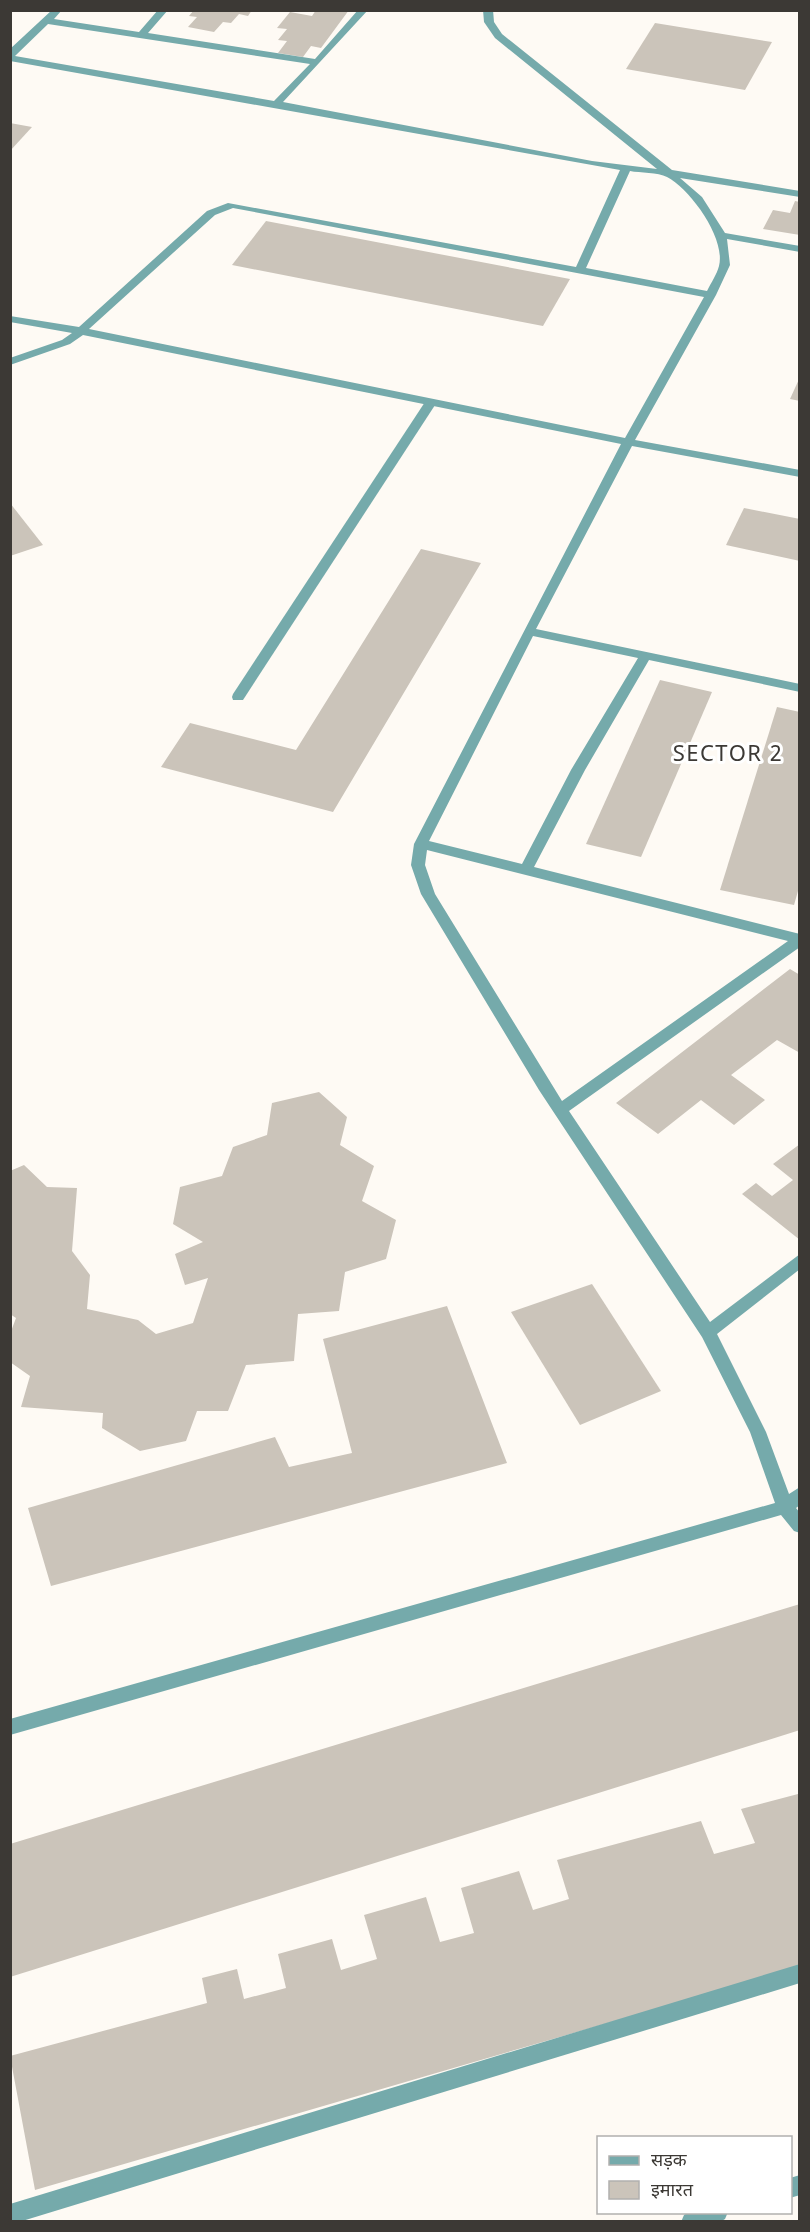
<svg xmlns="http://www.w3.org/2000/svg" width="810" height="2232" font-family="Georgia,'Noto Sans Devanagari',serif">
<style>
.building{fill:#cbc4ba}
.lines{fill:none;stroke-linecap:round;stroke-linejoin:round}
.lane{fill:#75aaab;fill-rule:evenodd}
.street{fill:#75aaab;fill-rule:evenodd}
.labels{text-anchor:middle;stroke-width:6;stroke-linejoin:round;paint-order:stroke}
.neighbourhood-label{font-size:22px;letter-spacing:1.5px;fill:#3c3935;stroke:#fff}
</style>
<rect width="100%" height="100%" fill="#fefaf4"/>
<g class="building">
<path d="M194,10H252L248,16L239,14L231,23L223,22L214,32L188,27L197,17L189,16Z"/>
<path d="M316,10H349L321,48L311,46L303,57L278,53L287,41L278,40L287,29L277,28L290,12L312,16Z"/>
<path d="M655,23L772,42L745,90L626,69Z"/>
<path d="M10,123L32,127L10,151Z"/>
<path d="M795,201L800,202V235L763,229L773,210L790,213Z"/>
<path d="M266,221L570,279L543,326L232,265Z"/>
<path d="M800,377V401L790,399Z"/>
<path d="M10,503L43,545L10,556Z"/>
<path d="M744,508L800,519V561L726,545Z"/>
<path d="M421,549L481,563L333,812L161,767L190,723L296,750Z"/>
<path d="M660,680L712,692L641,857L586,844Z"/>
<path d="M777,707L800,712V884L794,905L720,890Z"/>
<path d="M790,969L800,975V1053L777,1040L731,1075L765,1100L734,1125L701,1100L658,1134L616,1103Z"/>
<path d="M319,1092L347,1117L340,1145L374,1166L362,1201L396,1220L386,1259L345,1272L339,1311L298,1314L294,1361L246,1365L228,1411H197L186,1441L140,1451L102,1428L103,1413L21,1407L30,1376L10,1362V1334L16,1318L10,1314V1171L24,1165L47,1187L77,1188L72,1251L90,1275L87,1309L138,1320L156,1334L193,1323L208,1278L185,1285L175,1254L203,1242L173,1224L180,1187L222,1176L233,1147L267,1135L272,1103Z"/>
<path d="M800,1144V1240L742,1194L756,1183L772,1196L793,1180L773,1164Z"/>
<path d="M592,1284L661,1391L580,1425L511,1312Z"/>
<path d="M447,1306L507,1463L51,1586L28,1508L275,1437L289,1467L352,1453L323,1339Z"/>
<path d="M800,1604V1730L10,1977V1844Z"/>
<path d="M798,1794L800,1967L35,2190L10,2056L207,2003L202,1978L237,1969L244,1999L286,1988L278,1954L332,1939L341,1970L377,1959L364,1915L426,1897L440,1942L474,1933L461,1888L519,1871L533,1910L569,1899L557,1860L701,1821L714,1854L755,1843L741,1809Z"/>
</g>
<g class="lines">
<path class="lane" d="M431,399L437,402L243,700H233L232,697L233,694L425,402Z"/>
<g class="street">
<path d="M52,10H62L54,19L139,32L158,10H168L148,33L315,59L358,10H368L283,102L592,161L657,169L495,38L484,22L483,10H493L494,22L502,34L672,170L800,191V197L680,178L702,197L725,233L800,246V252L727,239L730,265L716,295L635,440L800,470V477L632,446L536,629L800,684V692L649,660L585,770L534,867L800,934V947L569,1111L710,1322L800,1254V1269L717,1334L766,1432L789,1494L800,1487V1505L796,1508L800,1513V1533L794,1531L781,1515L10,1735V1719L775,1503L750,1432L702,1337L539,1090L421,894L411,865L414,844L621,444L83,335L70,344L10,365V358L62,340L72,333L10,322V316L79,327L207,211L228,203L576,267L620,170L10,61V49ZM48,24L310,64L274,101L15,56ZM630,171C640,173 658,172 667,177C690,189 726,238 719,266C717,274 711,283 707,291L586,268ZM233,208L704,297L625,438L89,329L215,215ZM533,636L638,658L571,770L522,864L429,841ZM427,850L788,941L562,1101L435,894L425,865Z"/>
<path d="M800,1964V1983L19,2222H10V2204Z"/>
<path d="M800,2175V2195L790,2198V2178Z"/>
<path d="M689,2212H728L725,2219L720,2222H681L684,2215Z"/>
</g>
</g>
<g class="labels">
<g class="neighbourhood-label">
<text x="728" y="761">SECTOR 2</text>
</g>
</g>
<rect width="810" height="2232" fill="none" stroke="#3c3935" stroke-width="24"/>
<rect x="597" y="2136" width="195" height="78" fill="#ffffff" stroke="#b1b0ae" stroke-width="1.5"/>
<rect x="609" y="2156" width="30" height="9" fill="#75aaab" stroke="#b1b0ae" stroke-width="1.5"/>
<text x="651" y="2166" font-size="18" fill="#3c3935">सड़क</text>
<rect x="609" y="2181" width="30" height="18" fill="#cbc4ba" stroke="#b1b0ae" stroke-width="1.5"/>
<text x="651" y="2196" font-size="18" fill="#3c3935">इमारत</text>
</svg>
